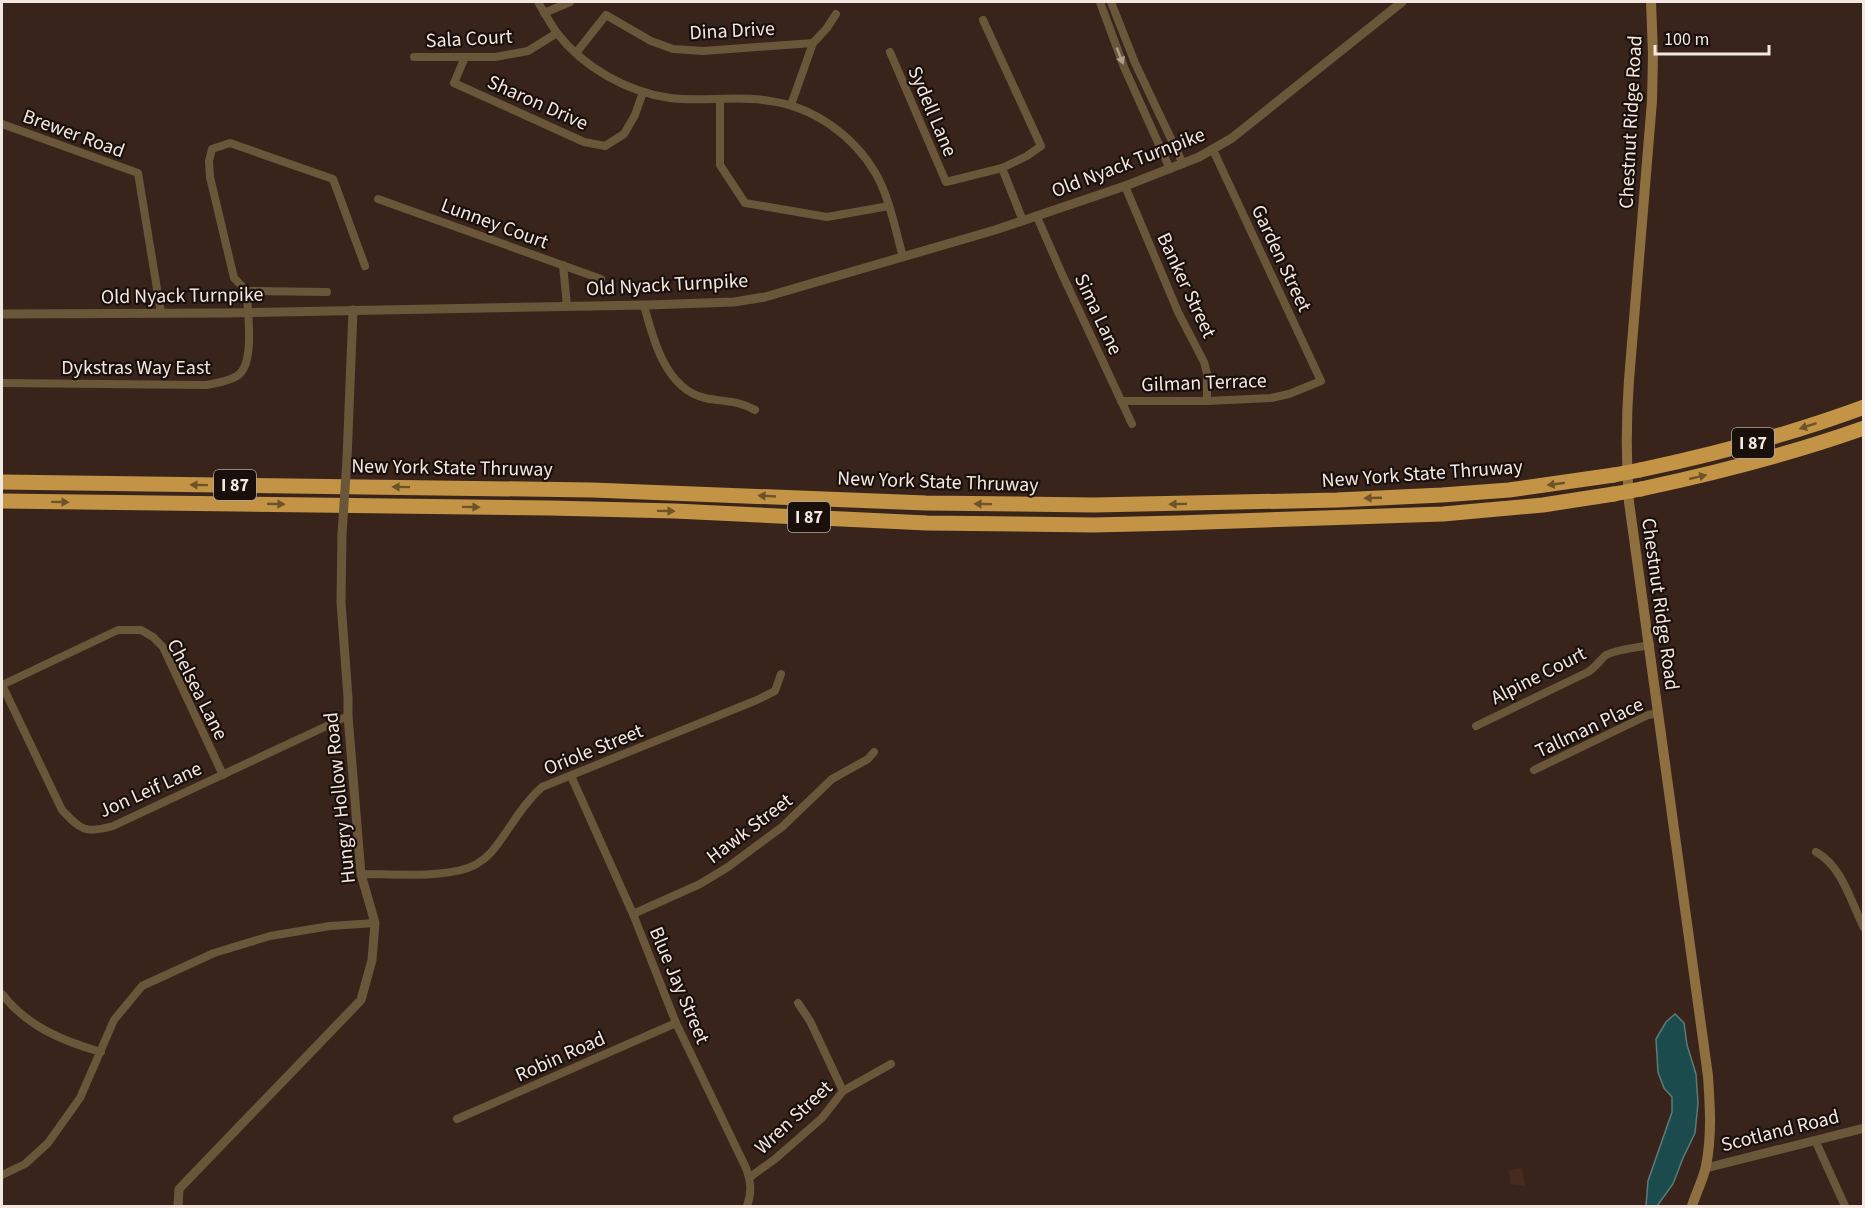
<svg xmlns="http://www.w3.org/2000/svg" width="1865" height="1208" font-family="'Source Sans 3',sans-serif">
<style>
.built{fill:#452b1f}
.water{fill:#1b4b4c;stroke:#5c7a78;stroke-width:1.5}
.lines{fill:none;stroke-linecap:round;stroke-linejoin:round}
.minor{stroke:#6a573a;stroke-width:8}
.tertiary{stroke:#6a573a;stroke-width:9}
.secondary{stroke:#8e7040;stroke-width:10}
.motorway{stroke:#c39445;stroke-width:15}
.tertiary-bridge{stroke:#6a573a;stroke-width:9}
.motorway-bridge{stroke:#c39445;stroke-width:15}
.oneway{fill:#af9e8d}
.oneway2{fill:#6e5228}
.labels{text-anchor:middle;stroke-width:4.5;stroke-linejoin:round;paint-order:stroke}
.shield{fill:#19100c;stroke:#b2a6a0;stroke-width:1.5}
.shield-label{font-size:18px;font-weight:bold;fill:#f4e6e0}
.street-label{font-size:20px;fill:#f4e6e0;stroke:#19100c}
</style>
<rect width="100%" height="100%" fill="#39241c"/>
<path class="built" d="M1522,1168L1525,1186L1510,1184L1509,1170Z"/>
<path class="water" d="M1675,1014L1684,1023L1687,1045L1696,1074L1698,1103L1695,1133L1683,1158L1673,1184L1657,1206H1646L1648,1181L1672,1112V1097L1664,1088L1658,1072L1656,1039L1666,1022Z"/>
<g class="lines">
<g class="minor">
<path d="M538,2C544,12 550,23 557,33C583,67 627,92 670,98C703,102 737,95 770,101C814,107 854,136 876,174C890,199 895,229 903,257"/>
<path d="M1100,2L1124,67L1170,169"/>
<path d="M1111,2L1135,63L1183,164"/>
<path d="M544,13L570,2"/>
<path d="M813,43L827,28L836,14"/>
<path d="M890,52L946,182L1002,168L1027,156L1041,146L983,20"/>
<path d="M576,53L606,15L651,41L673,49L703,51L813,43L791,105"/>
<path d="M414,57H495L528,51L557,33"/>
<path d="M465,57L454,83L584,142L605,146L624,134L635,115L643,92"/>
<path d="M720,100V165L745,203L827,217L889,206"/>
<path d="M2,124L138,173L161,313"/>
<path d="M1002,168L1023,221"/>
<path d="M1125,186L1178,312L1204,362L1207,373V401"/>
<path d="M378,199L601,279"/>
<path d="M1037,217L1062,274L1132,424"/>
<path d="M563,265L567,306"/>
<path d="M327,292L247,291L234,278L210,177L209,161L212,149L230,143L333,179L365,266"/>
<path d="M644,305C653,340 666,389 705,398C723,402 739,400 755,410"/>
<path d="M2,383L206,385C217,383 227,382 237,376C256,364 247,312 247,291"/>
<path d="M1121,401H1207L1271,398L1289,394L1321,381L1213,150"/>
<path d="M2,685L62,810C81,830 85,834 113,826L348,716"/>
<path d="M2,685L118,630H141L153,637L163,647L223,775"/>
<path d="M1476,726L1588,672C1596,667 1601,659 1606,655C1618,649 1636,648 1650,645"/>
<path d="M1534,770L1648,715L1658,713"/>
<path d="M571,776L633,914L676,1023L746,1168C751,1182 752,1192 747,1206"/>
<path d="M1816,852C1842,866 1851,902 1864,928"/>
<path d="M361,874C392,874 439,878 468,868C479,864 490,855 497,845C512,825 523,804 542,787L757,700L775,691L781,674"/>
<path d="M633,914L700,884L728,867L782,827L832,779L868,759L874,752"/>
<path d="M2,994C27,1026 62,1041 101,1052"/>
<path d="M798,1003L810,1021L843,1091"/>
<path d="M457,1119L676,1023"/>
<path d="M1815,1140L1845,1206"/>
<path d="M2,1175L25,1164L48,1143L80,1098L114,1020L142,986L214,953L270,936L330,926L375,923"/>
<path d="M750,1177L775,1159L822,1118L843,1091L891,1064"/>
</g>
<g class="tertiary">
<path d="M2,314L223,313L647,305L734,302L765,297L995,230L1125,186L1199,157L1232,138L1402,2"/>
<path d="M347,459L353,310"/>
<path d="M1706,1168L1864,1128"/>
<path d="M178,1206L179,1189L361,1000L372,960L375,923L361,874L348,716V698L341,602L342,534"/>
</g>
<path class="secondary" d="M1651,2L1653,54L1652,101L1629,380C1626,421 1626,461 1629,502L1708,1076C1710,1106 1712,1136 1706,1166C1703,1180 1696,1193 1692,1206"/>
<g class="motorway">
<path d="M1640,470C1716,454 1791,434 1864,407"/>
<path d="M2,482L592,490L926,503L1094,505L1337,500L1442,495L1509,490L1614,475"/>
<path d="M1641,489C1716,473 1791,454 1864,428"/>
<path d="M2,501L550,508L675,511L927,523L1094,525L1177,523L1443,514L1543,505L1614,494"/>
</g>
<path class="tertiary-bridge" d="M342,534L347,459"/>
<g class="motorway-bridge">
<path d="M1614,475L1640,470"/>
<path d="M1614,494L1641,489"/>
</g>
</g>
<defs><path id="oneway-solid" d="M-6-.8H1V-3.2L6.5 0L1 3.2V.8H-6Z" transform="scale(1.5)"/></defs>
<use class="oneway" href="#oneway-solid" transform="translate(1120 56) rotate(69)"/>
<g class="oneway2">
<use href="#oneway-solid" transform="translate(1808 426) rotate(162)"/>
<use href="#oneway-solid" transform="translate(1698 477) rotate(-13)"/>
<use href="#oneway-solid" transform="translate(1556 484) rotate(172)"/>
<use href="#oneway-solid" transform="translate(199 485) rotate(-179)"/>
<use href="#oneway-solid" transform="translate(401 487) rotate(-179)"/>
<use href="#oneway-solid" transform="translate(767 496) rotate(-177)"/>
<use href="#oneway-solid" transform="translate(1373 498) rotate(178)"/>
<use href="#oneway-solid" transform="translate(60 502) rotate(1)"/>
<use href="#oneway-solid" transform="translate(276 504) rotate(1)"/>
<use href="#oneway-solid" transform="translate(983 504) rotate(-179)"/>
<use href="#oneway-solid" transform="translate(1178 504) rotate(179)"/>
<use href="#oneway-solid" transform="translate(471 507) rotate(1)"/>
<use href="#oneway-solid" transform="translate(666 511) rotate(1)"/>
</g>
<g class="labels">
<g class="shield">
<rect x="1732" y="428" width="42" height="30" rx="4.5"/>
<rect x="214" y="470" width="42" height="30" rx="4.5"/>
<rect x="788" y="502" width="42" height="30" rx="4.5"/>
</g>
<g class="shield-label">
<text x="1753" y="449">I 87</text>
<text x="235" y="491">I 87</text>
<text x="809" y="523">I 87</text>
</g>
<g class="street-label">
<text transform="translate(732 30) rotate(-3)" y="7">Dina Drive</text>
<text transform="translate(469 38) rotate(-3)" y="7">Sala Court</text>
<text transform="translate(538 102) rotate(24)" y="7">Sharon Drive</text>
<text transform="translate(933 111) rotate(67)" y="7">Sydell Lane</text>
<text transform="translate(1630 122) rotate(-87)" y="7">Chestnut Ridge Road</text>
<text transform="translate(74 133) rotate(20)" y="7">Brewer Road</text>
<text transform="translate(1128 162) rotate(-21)" y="7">Old Nyack Turnpike</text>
<text transform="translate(495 223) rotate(20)" y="7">Lunney Court</text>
<text transform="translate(1282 258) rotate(65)" y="7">Garden Street</text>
<text transform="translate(667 284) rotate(-3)" y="7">Old Nyack Turnpike</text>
<text transform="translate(1187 285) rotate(65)" y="7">Banker Street</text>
<text transform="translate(182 295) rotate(-1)" y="7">Old Nyack Turnpike</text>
<text transform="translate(1099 314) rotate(65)" y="7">Sima Lane</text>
<text x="136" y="374">Dykstras Way East</text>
<text transform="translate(1204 382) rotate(-2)" y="7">Gilman Terrace</text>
<text transform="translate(452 467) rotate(1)" y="7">New York State Thruway</text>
<text transform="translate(1422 473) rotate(-4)" y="7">New York State Thruway</text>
<text transform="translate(938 481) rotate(2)" y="7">New York State Thruway</text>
<text transform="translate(1661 604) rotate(82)" y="7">Chestnut Ridge Road</text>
<text transform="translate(1538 675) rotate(-27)" y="7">Alpine Court</text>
<text transform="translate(198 689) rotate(63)" y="7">Chelsea Lane</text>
<text transform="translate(1589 727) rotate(-25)" y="7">Tallman Place</text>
<text transform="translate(593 749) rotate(-22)" y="7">Oriole Street</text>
<text transform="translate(150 789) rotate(-24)" y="7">Jon Leif Lane</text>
<text transform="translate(339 798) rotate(-96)" y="7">Hungry Hollow Road</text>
<text transform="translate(749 828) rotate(-37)" y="7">Hawk Street</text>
<text transform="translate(680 985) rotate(67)" y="7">Blue Jay Street</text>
<text transform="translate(560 1056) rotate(-24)" y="7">Robin Road</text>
<text transform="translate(793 1117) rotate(-43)" y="7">Wren Street</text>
<text transform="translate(1780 1130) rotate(-14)" y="7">Scotland Road</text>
</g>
</g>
<rect width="1865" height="1208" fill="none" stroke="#f4e6e0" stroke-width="6"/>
<path d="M1655 45v9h114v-9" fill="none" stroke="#f4e6e0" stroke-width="3"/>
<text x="1664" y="45" font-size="18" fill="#f4e6e0" stroke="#19100c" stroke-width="4.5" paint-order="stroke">100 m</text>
</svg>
